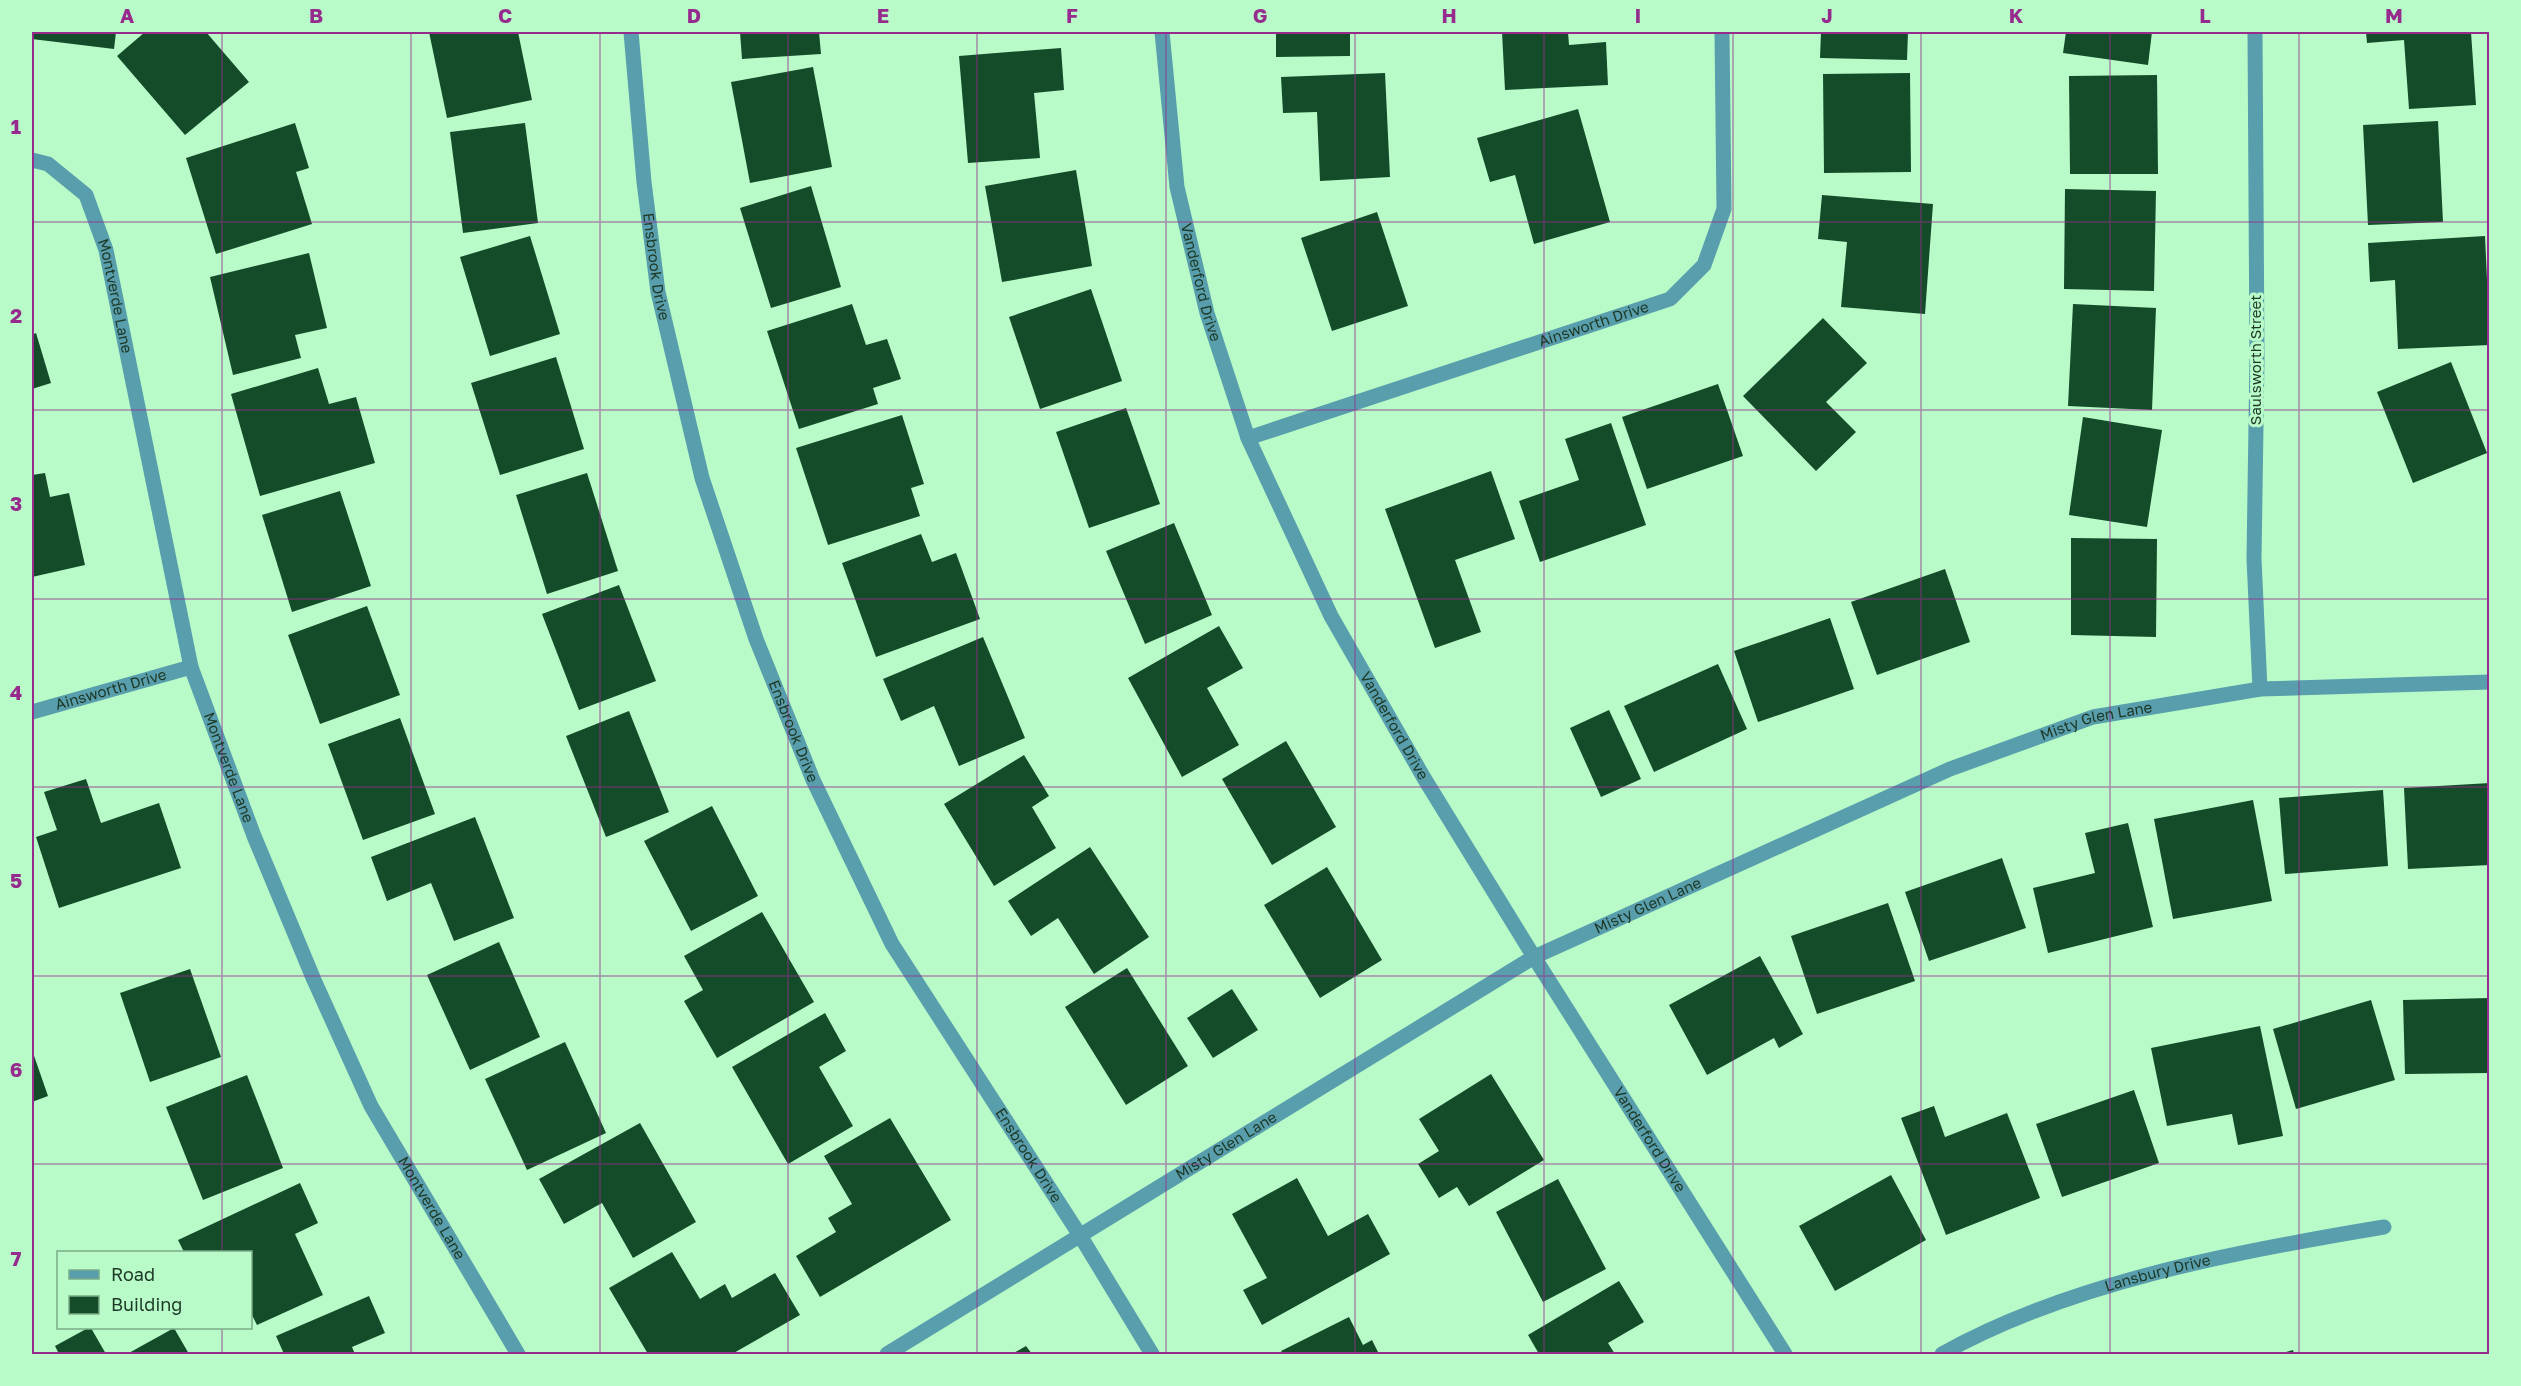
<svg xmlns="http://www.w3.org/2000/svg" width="2521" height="1386" font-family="'Golos Text',sans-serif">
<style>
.building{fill:#144c29}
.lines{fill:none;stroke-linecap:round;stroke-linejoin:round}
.minor{stroke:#589eac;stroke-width:15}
.grid{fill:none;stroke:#972b8d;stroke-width:1.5;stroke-opacity:0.55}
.labels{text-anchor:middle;stroke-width:6;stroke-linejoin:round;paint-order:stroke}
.street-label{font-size:15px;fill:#1d3825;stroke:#b8fbc9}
.neatline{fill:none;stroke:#972b8d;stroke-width:2}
.grid-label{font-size:20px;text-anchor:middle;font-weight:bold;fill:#972b8d}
</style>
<rect width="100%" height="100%" fill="#b8fbc9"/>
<g class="building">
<path d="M32,32H116L114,49L32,39Z"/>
<path d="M145,32H206L249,82L185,135L117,56Z"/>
<path d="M429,32H518L532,100L447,118Z"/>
<path d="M740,32H819L821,54L742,59Z"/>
<path d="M1276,32H1350V56L1276,57Z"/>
<path d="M1502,32H1568L1569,45L1606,42L1608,85L1505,90Z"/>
<path d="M1821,32H1908L1907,60L1820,58Z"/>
<path d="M2066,32H2152L2148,65L2063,53Z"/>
<path d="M2366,32H2471L2476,105L2409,109L2404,40L2367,43Z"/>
<path d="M1061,48L1064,90L1034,93L1040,158L968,163L959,56Z"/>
<path d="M813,67L832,167L750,183L731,82Z"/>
<path d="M1385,73L1390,177L1320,181L1317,112L1283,113L1281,77Z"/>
<path d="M1910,73L1911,172L1824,173L1823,74Z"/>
<path d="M2157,75L2158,174H2070L2069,76Z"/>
<path d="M1578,109L1610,222L1534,244L1515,175L1490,182L1477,138Z"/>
<path d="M2438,121L2443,222L2368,225L2363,125Z"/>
<path d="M295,123L309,168L296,172L312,224L216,254L186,158Z"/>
<path d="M525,123L538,223L463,233L450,132Z"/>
<path d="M1076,170L1092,266L1002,282L985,186Z"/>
<path d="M811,186L841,287L771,308L740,208Z"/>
<path d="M2065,189L2156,191L2154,291L2064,289Z"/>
<path d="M1822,195L1933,204L1925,314L1841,307L1847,242L1818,239Z"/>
<path d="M1377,212L1408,306L1332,331L1301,238Z"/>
<path d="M530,236L560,334L490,356L460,257Z"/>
<path d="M2485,236L2490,345L2398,349L2395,280L2370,282L2368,243Z"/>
<path d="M309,253L327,328L295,335L301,358L233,375L210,277Z"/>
<path d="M1091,289L1122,381L1040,409L1009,317Z"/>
<path d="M852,304L866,345L887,339L901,379L873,388L878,404L799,429L767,331Z"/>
<path d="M2073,304L2156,308L2152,410L2068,406Z"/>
<path d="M1823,318L1867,363L1826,402L1856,432L1816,471L1743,396Z"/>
<path d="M36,333L51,383L32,389V335Z"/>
<path d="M556,357L584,449L500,475L471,383Z"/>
<path d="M2451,362L2487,453L2413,483L2377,392Z"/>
<path d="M318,368L329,404L356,397L375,463L260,496L231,394Z"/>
<path d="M1718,384L1743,456L1647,489L1622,417Z"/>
<path d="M1126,408L1160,504L1089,528L1056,432Z"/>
<path d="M902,415L924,484L911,488L920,516L828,545L796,448Z"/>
<path d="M2083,417L2162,430L2147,527L2069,515Z"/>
<path d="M1611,423L1646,525L1540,562L1519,501L1579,480L1565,439Z"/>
<path d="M1491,471L1515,539L1455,560L1481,632L1435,648L1385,509Z"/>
<path d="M45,473L50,497L69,493L85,565L32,577V475Z"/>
<path d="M587,473L618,571L547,594L516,495Z"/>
<path d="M340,491L371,586L292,612L262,515Z"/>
<path d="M1174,523L1212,615L1145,644L1106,551Z"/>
<path d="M921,534L932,562L956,553L980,619L876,657L842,563Z"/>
<path d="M2071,538L2157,539L2156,637L2071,635Z"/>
<path d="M1945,569L1970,642L1877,675L1851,602Z"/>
<path d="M619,585L656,681L579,710L542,614Z"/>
<path d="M367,606L400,695L320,724L288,635Z"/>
<path d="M1830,618L1854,689L1758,722L1734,651Z"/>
<path d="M1219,626L1243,668L1207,688L1239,745L1182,777L1128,678Z"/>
<path d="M983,637L1025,738L959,766L934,706L901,721L883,679Z"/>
<path d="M1718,664L1747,729L1654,772L1624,706Z"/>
<path d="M1609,710L1641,779L1601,797L1570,728Z"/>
<path d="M629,711L669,812L606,837L566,736Z"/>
<path d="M400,718L435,814L363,840L328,744Z"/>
<path d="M1286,741L1336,827L1272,865L1222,779Z"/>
<path d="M1024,755L1049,796L1032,807L1056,848L994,886L944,804Z"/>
<path d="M86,779L101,823L159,803L181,868L59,908L36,837L57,830L44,792Z"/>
<path d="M2490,783V865L2408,869L2404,788Z"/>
<path d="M2383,790L2388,866L2285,874L2279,798Z"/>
<path d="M2253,800L2272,901L2173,919L2154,819Z"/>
<path d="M712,806L758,896L691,931L644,841Z"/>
<path d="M475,817L514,918L454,941L431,883L387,901L371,857Z"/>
<path d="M2128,823L2153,927L2048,953L2033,888L2095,873L2085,833Z"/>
<path d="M1090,847L1149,937L1094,974L1058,918L1031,936L1008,901Z"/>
<path d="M2002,858L2026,928L1929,961L1905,892Z"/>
<path d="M1327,867L1382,960L1320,998L1264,905Z"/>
<path d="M1888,903L1915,981L1817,1014L1791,936Z"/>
<path d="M762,912L814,1002L717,1058L684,1001L703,990L684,956Z"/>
<path d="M499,942L540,1037L470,1070L427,975Z"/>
<path d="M1760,956L1803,1034L1779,1048L1774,1038L1707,1075L1669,1005Z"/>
<path d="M1127,968L1188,1066L1126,1105L1065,1007Z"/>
<path d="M190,969L221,1057L150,1082L120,993Z"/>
<path d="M1232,989L1258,1030L1213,1058L1187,1018Z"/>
<path d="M2490,998V1073L2405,1074L2403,1000Z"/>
<path d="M2371,1000L2395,1080L2296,1109L2273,1029Z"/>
<path d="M825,1013L846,1051L819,1067L853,1126L788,1164L732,1067Z"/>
<path d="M2260,1026L2283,1136L2238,1145L2232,1114L2167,1126L2151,1048Z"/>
<path d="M565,1042L606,1133L527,1170L485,1079Z"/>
<path d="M32,1050L48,1096L32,1102Z"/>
<path d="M1491,1074L1544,1160L1469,1206L1457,1187L1439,1198L1418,1164L1439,1151L1419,1119Z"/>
<path d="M247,1075L283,1168L203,1200L166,1107Z"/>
<path d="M2134,1090L2159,1163L2062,1197L2036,1124Z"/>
<path d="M1934,1106L1945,1137L2007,1113L2040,1198L1946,1235L1901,1118Z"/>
<path d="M890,1118L951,1220L820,1297L796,1256L836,1232L828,1218L852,1204L824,1156Z"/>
<path d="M640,1123L696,1222L633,1258L602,1203L564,1224L539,1179Z"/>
<path d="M1891,1175L1926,1240L1835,1291L1799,1226Z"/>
<path d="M1297,1178L1328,1236L1368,1214L1390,1254L1262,1325L1243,1290L1267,1278L1232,1214Z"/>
<path d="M1558,1179L1606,1269L1543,1302L1496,1212Z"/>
<path d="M300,1183L318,1223L295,1234L323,1295L257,1325L250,1311V1252H184L178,1240Z"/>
<path d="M672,1252L700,1299L725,1284L732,1298L775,1273L800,1315L732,1354H648L609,1288Z"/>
<path d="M1619,1281L1644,1322L1608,1343L1615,1354H1539L1528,1335Z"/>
<path d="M369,1296L385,1333L352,1347L355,1354H284L276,1336Z"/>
<path d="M1349,1317L1363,1345L1372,1340L1379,1354H1283L1281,1351Z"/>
<path d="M88,1328H91L106,1354H59L55,1346Z"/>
<path d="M174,1328L189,1354H127Z"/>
<path d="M1026,1346L1032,1354H1012Z"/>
<path d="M2293,1350L2294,1354H2279Z"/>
</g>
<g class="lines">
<g class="minor">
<path id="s1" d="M631,32L644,182L658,292L702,478L756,639L813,780L892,944L1081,1237L1152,1354"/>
<path id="s2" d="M1162,32L1177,187L1207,313L1248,438L1331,616L1424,778L1534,957L1785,1354"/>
<path d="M2255,32L2257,358L2254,559L2260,689"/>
<path id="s3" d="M32,160L48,164L86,195L106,250L191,667L254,836L314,980L371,1106L518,1354"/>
<path id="s4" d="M1248,438L1670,299L1704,265L1724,209L1722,32"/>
<path id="s5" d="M32,712L191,667"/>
<path id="s6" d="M887,1354L1534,957L1950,769L2093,717L2260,689L2490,682"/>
<path id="s7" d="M1942,1354C2070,1282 2239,1251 2384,1227"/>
</g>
</g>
<path class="grid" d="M222,32V1252M411,32V1354M600,32V1354M788,32V1354M977,32V1354M1166,32V1354M1355,32V1354M1544,32V1354M1733,32V1354M1921,32V1354M2110,32V1354M2299,32V1354M32,222H2490M32,410H2490M32,599H2490M32,787H2490M32,976H2490M32,1164H2490M222,1328V1354"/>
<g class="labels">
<g class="street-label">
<text dy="5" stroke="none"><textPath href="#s1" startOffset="236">Ensbrook Drive</textPath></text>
<text dy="5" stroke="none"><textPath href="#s2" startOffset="254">Vanderford Drive</textPath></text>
<text dy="5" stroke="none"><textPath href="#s3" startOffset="171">Montverde Lane</textPath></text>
<text dy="5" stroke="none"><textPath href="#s4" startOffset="364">Ainsworth Drive</textPath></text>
<text transform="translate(2256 360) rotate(-90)" y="5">Saulsworth Street</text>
<text dy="5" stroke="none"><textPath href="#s5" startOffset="82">Ainsworth Drive</textPath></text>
<text dy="5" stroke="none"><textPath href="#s6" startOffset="1370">Misty Glen Lane</textPath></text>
<text dy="5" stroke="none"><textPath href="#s2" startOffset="740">Vanderford Drive</textPath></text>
<text dy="5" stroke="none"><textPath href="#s1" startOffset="722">Ensbrook Drive</textPath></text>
<text dy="5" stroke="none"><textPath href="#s3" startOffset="657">Montverde Lane</textPath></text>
<text dy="5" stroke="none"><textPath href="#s6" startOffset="884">Misty Glen Lane</textPath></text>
<text dy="5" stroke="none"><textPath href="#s2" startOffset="1226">Vanderford Drive</textPath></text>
<text dy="5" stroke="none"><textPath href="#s6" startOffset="398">Misty Glen Lane</textPath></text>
<text dy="5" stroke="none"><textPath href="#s1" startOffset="1208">Ensbrook Drive</textPath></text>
<text dy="5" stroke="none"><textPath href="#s3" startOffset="1143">Montverde Lane</textPath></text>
<text dy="5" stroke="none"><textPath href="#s7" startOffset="231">Lansbury Drive</textPath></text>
</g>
</g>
<rect width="2521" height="1386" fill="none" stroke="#b8fbc9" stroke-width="66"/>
<rect x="57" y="1251" width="195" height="78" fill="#b8fbc9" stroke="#7aad87" stroke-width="1.5"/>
<rect x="69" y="1270" width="30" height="9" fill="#589eac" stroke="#7aad87" stroke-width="1.5"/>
<text x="111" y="1281" font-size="18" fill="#1d3825">Road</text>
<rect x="69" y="1296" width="30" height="18" fill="#144c29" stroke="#7aad87" stroke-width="1.5"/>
<text x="111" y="1311" font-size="18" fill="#1d3825">Building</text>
<rect x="33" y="33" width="2455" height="1320" class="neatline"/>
<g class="grid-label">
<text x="127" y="23">A</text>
<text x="316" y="23">B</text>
<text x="505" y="23">C</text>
<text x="694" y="23">D</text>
<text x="883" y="23">E</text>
<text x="1072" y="23">F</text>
<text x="1260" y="23">G</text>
<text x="1449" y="23">H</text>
<text x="1638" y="23">I</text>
<text x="1827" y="23">J</text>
<text x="2016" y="23">K</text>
<text x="2205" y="23">L</text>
<text x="2394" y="23">M</text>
<text x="16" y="134">1</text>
<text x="16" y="323">2</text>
<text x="16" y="511">3</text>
<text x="16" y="700">4</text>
<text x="16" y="888">5</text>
<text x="16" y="1077">6</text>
<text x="16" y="1266">7</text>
</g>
</svg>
